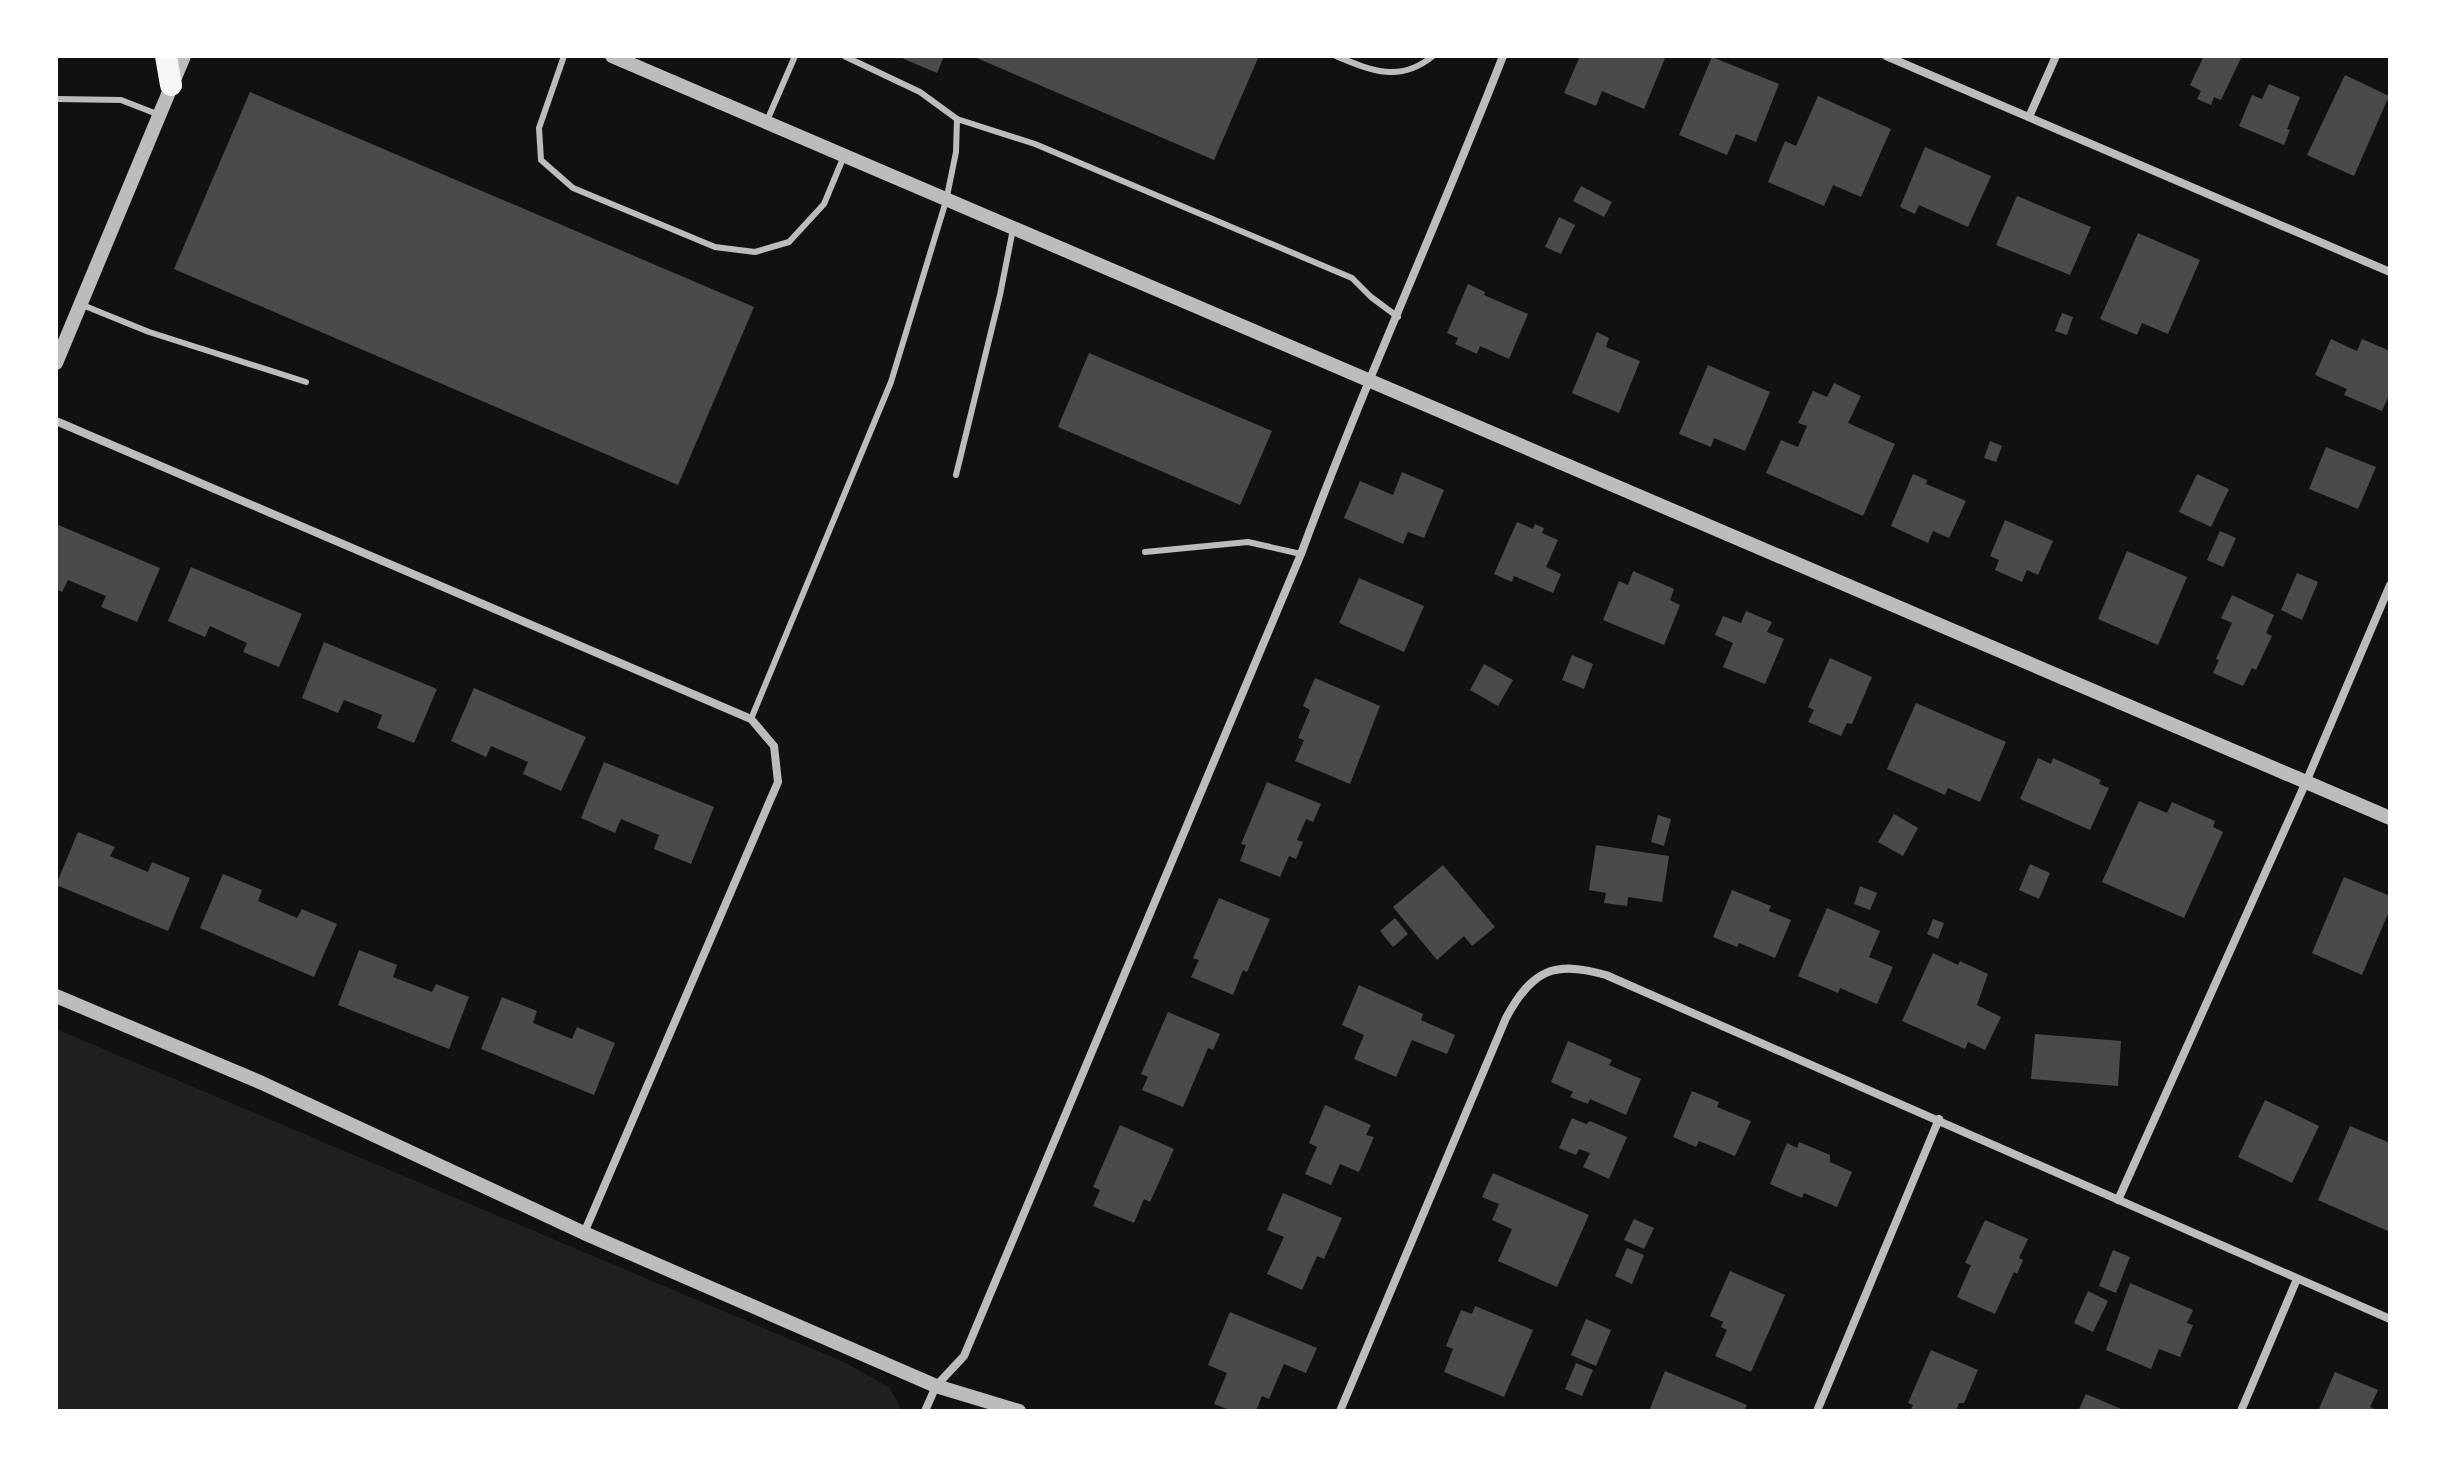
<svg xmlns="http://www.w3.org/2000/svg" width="2446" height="1467" font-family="'Titillium Web',sans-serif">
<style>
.green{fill:#202020}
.building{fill:#4a4a4a}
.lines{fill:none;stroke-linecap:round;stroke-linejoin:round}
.service{stroke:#bcbcbc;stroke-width:6}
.minor{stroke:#bcbcbc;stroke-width:8}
.tertiary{stroke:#bcbcbc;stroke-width:14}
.trunk{stroke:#f5f5f5;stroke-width:22}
</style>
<rect width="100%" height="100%" fill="#111"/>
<path class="green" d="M56,1029L846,1363L890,1388L902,1411H56Z"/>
<g class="building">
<path d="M897,56H944L937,73Z"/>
<path d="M972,56H1259L1214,160Z"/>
<path d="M1580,56H1666L1644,109L1602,91L1596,106L1564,93Z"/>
<path d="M2204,56H2242L2221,100L2214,97L2211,105L2197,99L2201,91L2190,85Z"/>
<path d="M1712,57L1779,84L1756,142L1736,134L1727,155L1679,135Z"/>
<path d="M2345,75L2389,96L2354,176L2307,155Z"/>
<path d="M2269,84L2300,97L2287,129L2290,130L2284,145L2239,126L2252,95L2262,99Z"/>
<path d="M250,92L754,307L678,485L174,269Z"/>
<path d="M1818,96L1891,129L1861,197L1833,185L1824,206L1768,182L1785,141L1796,146Z"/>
<path d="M1925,147L1991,176L1968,227L1919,205L1915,214L1900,207Z"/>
<path d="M1581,186L1612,202L1604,217L1573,201Z"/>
<path d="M2017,196L2091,227L2070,275L1996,245Z"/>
<path d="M1559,217L1575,225L1561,254L1545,247Z"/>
<path d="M2138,233L2200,260L2168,334L2142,323L2137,335L2100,319Z"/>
<path d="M1468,284L1485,292L1484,295L1528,314L1509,359L1480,346L1477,354L1455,344L1458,338L1447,333Z"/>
<path d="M2062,313L2073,317L2067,335L2055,331Z"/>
<path d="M1597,332L1609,338L1606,347L1640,361L1619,413L1572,393Z"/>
<path d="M2331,339L2357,351L2362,339L2390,351V393L2382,411L2344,395L2347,389L2315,375Z"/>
<path d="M1089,353L1272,431L1240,505L1058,427Z"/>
<path d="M1708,365L1770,392L1745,451L1714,438L1711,447L1679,434Z"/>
<path d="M1834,383L1861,396L1848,423L1895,444L1863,516L1766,473L1781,440L1798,447L1807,426L1798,423L1813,391L1827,397Z"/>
<path d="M1990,441L2002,446L1996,462L1984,458Z"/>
<path d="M2326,447L2376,467L2358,509L2309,489Z"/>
<path d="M1402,472L1444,490L1424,538L1408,532L1403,544L1344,518L1360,481L1393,495Z"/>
<path d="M1913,474L1927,480L1926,484L1966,501L1949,538L1933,531L1928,543L1891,526Z"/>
<path d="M2197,474L2229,489L2211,527L2179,512Z"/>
<path d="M2005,520L2053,541L2038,575L2027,570L2022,582L1995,570L1999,560L1990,556Z"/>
<path d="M1517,522L1533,529L1535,524L1544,528L1542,533L1558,540L1546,567L1561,574L1553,593L1514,576L1512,582L1494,574Z"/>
<path d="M56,524L160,568L137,622L101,607L106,596L68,580L62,592L56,589Z"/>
<path d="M2220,531L2236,538L2223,567L2207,560Z"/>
<path d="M2127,551L2187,577L2158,645L2098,619Z"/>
<path d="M191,567L302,614L279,667L243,652L247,643L210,626L205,637L168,621Z"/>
<path d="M1633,571L1674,589L1670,600L1680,605L1664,645L1603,620L1619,581L1628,585Z"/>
<path d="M2297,573L2318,582L2302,620L2281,610Z"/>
<path d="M1359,578L1424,606L1404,652L1339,623Z"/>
<path d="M2232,595L2274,615L2266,633L2272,636L2256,670L2252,668L2243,686L2213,673L2219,660L2216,659L2232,623L2221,618Z"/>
<path d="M1746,611L1772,622L1767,632L1784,639L1765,684L1723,667L1733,643L1715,635L1723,616L1741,623Z"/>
<path d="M324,642L437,689L414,743L377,728L382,715L344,700L338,713L302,698Z"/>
<path d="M1572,655L1593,664L1584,689L1562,680Z"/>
<path d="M1830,658L1872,677L1852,724L1847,723L1841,736L1808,722L1814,710L1808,707Z"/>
<path d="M1484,664L1513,680L1498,706L1470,690Z"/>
<path d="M1315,678L1380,706L1350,784L1295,761L1304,740L1298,738L1310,710L1303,706Z"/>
<path d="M474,688L586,737L561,791L523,774L528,762L491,746L486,757L451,741Z"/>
<path d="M1916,703L2006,742L1980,802L1948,788L1945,795L1887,769Z"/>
<path d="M2038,758L2051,764L2053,758L2101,780L2099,784L2109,788L2090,830L2020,799Z"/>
<path d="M604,762L714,807L691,864L654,849L659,835L621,819L615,833L581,818Z"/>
<path d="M1267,782L1321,804L1313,822L1306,819L1297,840L1303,842L1296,859L1289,856L1280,877L1240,861L1246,845L1241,844Z"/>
<path d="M2139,801L2167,813L2172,802L2215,821L2213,827L2223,832L2184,918L2102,882Z"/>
<path d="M1894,814L1918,828L1903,856L1878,842Z"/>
<path d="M1658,815L1671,819L1664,846L1651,842Z"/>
<path d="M78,832L115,847L110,856L148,872L152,862L190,878L168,931L56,885Z"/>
<path d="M1596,845L1669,856L1662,902L1628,897L1627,906L1604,903L1606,893L1589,890Z"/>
<path d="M2030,864L2050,873L2039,899L2019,890Z"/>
<path d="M1443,865L1495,927L1472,946L1464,936L1437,960L1393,907Z"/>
<path d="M223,874L262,890L258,901L297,918L302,909L337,924L314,977L200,928Z"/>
<path d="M2344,877L2390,896V909L2362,975L2312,953Z"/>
<path d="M1860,886L1877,893L1870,910L1854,904Z"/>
<path d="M1732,890L1771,906L1769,911L1791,920L1775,958L1739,943L1737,947L1713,937Z"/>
<path d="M1219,898L1270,919L1247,972L1243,970L1233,995L1191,977L1199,960L1193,958Z"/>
<path d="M1827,908L1880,931L1869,957L1893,967L1877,1004L1840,988L1838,993L1798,976Z"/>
<path d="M1395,918L1408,934L1393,947L1380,931Z"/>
<path d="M1933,919L1944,923L1938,939L1927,934Z"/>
<path d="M359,950L397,965L393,977L432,992L436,984L469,997L449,1049L338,1005Z"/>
<path d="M1933,953L1958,965L1960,961L1988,974L1977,1005L2001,1017L1985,1050L1968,1042L1965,1049L1902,1021Z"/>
<path d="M1359,985L1423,1014L1421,1020L1455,1035L1447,1054L1412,1040L1396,1077L1354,1059L1364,1035L1342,1025Z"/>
<path d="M502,997L537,1011L533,1023L572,1039L577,1027L615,1043L594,1095L481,1049Z"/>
<path d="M1168,1012L1220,1034L1213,1050L1208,1048L1183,1107L1142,1090L1148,1077L1141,1074Z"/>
<path d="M2035,1034L2121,1041L2118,1086L2031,1079Z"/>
<path d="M1568,1041L1612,1060L1609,1065L1641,1079L1626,1115L1590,1099L1588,1104L1570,1097L1573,1092L1551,1082Z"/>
<path d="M1692,1091L1719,1102L1717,1107L1751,1121L1735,1156L1699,1141L1696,1147L1673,1137Z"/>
<path d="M2265,1100L2319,1126L2292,1183L2238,1157Z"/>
<path d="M1325,1105L1371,1125L1366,1135L1374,1137L1359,1172L1340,1164L1331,1185L1305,1174L1317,1147L1309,1143Z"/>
<path d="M1572,1118L1586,1124L1590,1121L1627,1137L1609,1179L1583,1167L1590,1153L1579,1149L1576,1155L1559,1148Z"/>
<path d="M1120,1125L1174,1149L1150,1202L1144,1199L1134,1223L1093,1206L1100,1190L1093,1187Z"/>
<path d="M2350,1126L2390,1143V1232L2318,1200Z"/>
<path d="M1799,1142L1830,1155V1162L1852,1172L1837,1207L1804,1193L1802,1198L1770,1184L1787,1143L1797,1148Z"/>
<path d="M1493,1173L1589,1215L1557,1287L1498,1261L1512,1229L1492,1220L1499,1204L1482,1197Z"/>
<path d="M1283,1193L1342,1218L1324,1259L1317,1256L1302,1290L1267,1274L1284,1237L1267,1230Z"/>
<path d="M1634,1219L1654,1228L1644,1249L1624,1240Z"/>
<path d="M1985,1220L2028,1239L2019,1258L2023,1260L2017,1274L2014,1272L1995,1314L1957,1297L1971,1265L1965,1263Z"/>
<path d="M1627,1248L1644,1255L1632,1284L1615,1276Z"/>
<path d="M2113,1250L2130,1257L2116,1293L2099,1286Z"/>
<path d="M1730,1271L1785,1295L1751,1372L1715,1356L1727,1330L1721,1327L1723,1322L1710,1316Z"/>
<path d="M2130,1283L2193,1310L2187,1323L2193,1325L2180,1357L2159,1349L2151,1369L2106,1350Z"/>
<path d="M2088,1291L2108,1301L2093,1332L2074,1323Z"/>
<path d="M1475,1306L1533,1330L1504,1397L1444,1372L1453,1349L1446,1346L1461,1310L1472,1314Z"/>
<path d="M1230,1312L1317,1348L1306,1373L1284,1364L1269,1399L1262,1396L1256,1411H1232L1214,1404L1227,1373L1208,1365Z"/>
<path d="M1586,1319L1611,1330L1596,1366L1571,1355Z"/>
<path d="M1931,1350L1978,1370L1964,1403H1959L1956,1411H1910L1913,1405L1908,1403Z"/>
<path d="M1576,1363L1593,1370L1582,1396L1565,1389Z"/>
<path d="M1665,1371L1747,1405L1744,1411H1649Z"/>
<path d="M2335,1372L2378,1390L2370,1407L2379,1411H2318Z"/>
<path d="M2086,1394L2126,1411H2078Z"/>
</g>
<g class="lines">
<g class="service">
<path d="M564,56L539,128L541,160L573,188L715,247L755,252L789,242L824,204L844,156"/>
<path d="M1336,56C1372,71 1400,83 1433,56"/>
<path d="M56,99L121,100L157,114"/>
<path d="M957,119L1035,144L1352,278L1371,297L1398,317"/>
<path d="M766,123L795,56"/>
<path d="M80,304L149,332L306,382"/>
<path d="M956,475L1000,295L1013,229"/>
<path d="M1145,552L1248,542L1301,554"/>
<path d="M751,719L891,382L946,201L956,152L957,119L920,92L844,56"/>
</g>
<g class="minor">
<path d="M1886,56L2390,272"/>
<path d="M2029,117L2056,56"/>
<path d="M56,421L751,719L774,746L778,782L584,1233"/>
<path d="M2118,1200L2306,782L2390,585"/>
<path d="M925,1411L936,1386L964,1356L1301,554C1363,386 1438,223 1503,56"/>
<path d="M1340,1411L1506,1018C1532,970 1554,960 1606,975L2390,1319"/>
<path d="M1817,1411L1939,1119"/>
<path d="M2241,1411L2297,1279"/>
</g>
<g class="tertiary">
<path d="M612,56L2390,818"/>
<path d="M56,363L184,56"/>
<path d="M56,996L262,1083L584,1233L936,1386L1019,1411"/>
</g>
<path class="trunk" d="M166,56L171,85"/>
</g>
<rect width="2446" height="1467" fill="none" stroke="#ffffff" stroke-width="116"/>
</svg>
